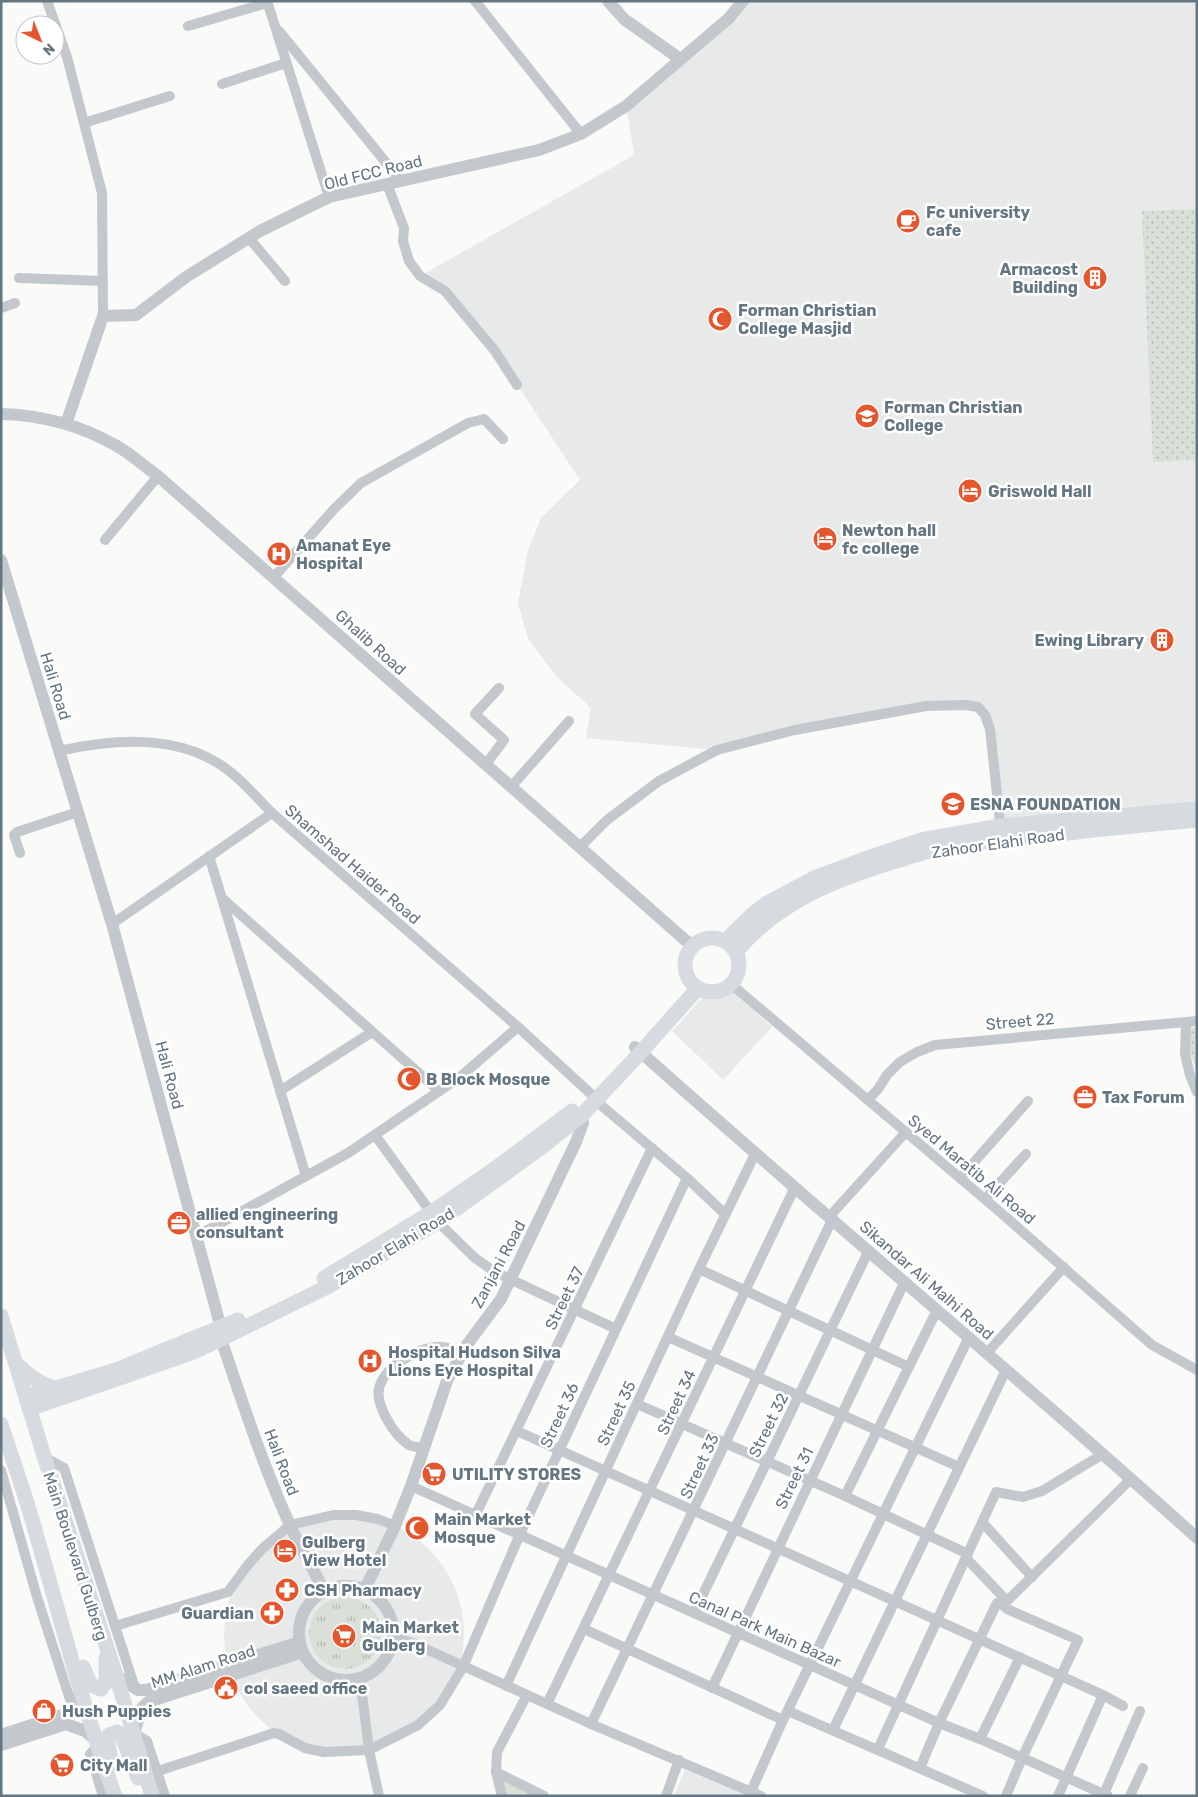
<svg xmlns="http://www.w3.org/2000/svg" width="1198" height="1797" font-family="Rubik,sans-serif">
<style>
.built{fill:#e8e9e9}
.grass{fill:url(#grass-tufts)}
.park{fill:url(#park-dots)}
.lines{fill:none;stroke-linecap:round;stroke-linejoin:round}
.minor{stroke:#c3c8cc;stroke-width:10}
.tertiary{stroke:#c3c8cc;stroke-width:12}
.secondary{stroke:#d6dbdf;stroke-width:15}
.labels{text-anchor:middle;stroke-width:5;stroke-linejoin:round;paint-order:stroke}
.street-label{font-size:16px;fill:#657683;stroke:#fff}
.poi-label{font-size:16px;font-weight:bold;fill:#657683;stroke:#fff;text-anchor:start}
</style>
<defs>
<pattern id="grass-tufts" width="24" height="20" patternUnits="userSpaceOnUse" patternTransform="scale(1.25)"><rect width="24" height="20" fill="#dadfd7"/><path d="M3 7l-1-3M5 7V3M7 7l1-3M15 17l-1-3M17 17v-4M19 17l1-3" fill="none" stroke="#b4b9b4"/></pattern>
<pattern id="park-dots" width="8" height="8" patternUnits="userSpaceOnUse" patternTransform="scale(1.25)"><rect width="8" height="8" fill="#dadfd7"/><path d="M2 2h.1M6 6h.1" fill="none" stroke="#b4b9b4" stroke-width="1.8" stroke-linecap="round"/></pattern>
</defs>
<rect width="100%" height="100%" fill="#fafaf8"/>
<g class="built">
<path d="M743,1H1197V816L999,834L990,729L978,708L926,706L717,750L586,738L591,708L557,677L528,639L518,603L528,550L541,518L580,480L495,351L445,291L420,276L634,155L626,106Z"/>
<path d="M732,991L772,1027L723,1080L672,1031L704,996Z"/>
<circle cx="344" cy="1634" r="120"/>
<path d="M685,1770L744,1794L743,1796H674Z"/>
</g>
<g class="grass">
<circle cx="345" cy="1633" r="36"/>
<path d="M502,1778L537,1796H506Z"/>
</g>
<g class="park">
<path d="M1197,209V460L1153,462L1142,211Z"/>
<path d="M1197,1027V1071L1190,1053V1028Z"/>
</g>
<g class="lines">
<g class="minor">
<path d="M47,1L67,57L102,193L103,316"/>
<path d="M267,1L329,197"/>
<path d="M475,1L581,134"/>
<path d="M188,26L267,3"/>
<path d="M279,31L401,181"/>
<path d="M222,84L286,63"/>
<path d="M84,123L170,96"/>
<path d="M387,184L404,228L403,241L409,261L420,276L445,291L495,351L517,385"/>
<path d="M249,238L285,281"/>
<path d="M19,278L103,281"/>
<path d="M1,308L15,303"/>
<path d="M105,540L158,476"/>
<path d="M274,577L335,508L361,483L468,423L484,419L503,439"/>
<path d="M59,751C109,740 169,734 216,762C237,774 255,796 272,813L518,1027L591,1094"/>
<path d="M486,764L504,740L475,714L499,688"/>
<path d="M511,787L569,721"/>
<path d="M580,847L607,820L659,781L717,750L795,730L926,706L966,705L978,707L985,715L990,729L1001,832"/>
<path d="M20,853L14,835L17,832L78,812"/>
<path d="M209,856L306,1176"/>
<path d="M223,899L439,1091"/>
<path d="M112,924L272,813"/>
<path d="M731,984L1000,1212L1152,1345L1197,1370"/>
<path d="M1186,1022L1185,1054L1190,1075L1197,1092"/>
<path d="M280,1091L372,1032"/>
<path d="M868,1100L878,1089L887,1075L900,1062L917,1052L935,1045L1197,1021"/>
<path d="M596,1101L687,1178L725,1214"/>
<path d="M375,1135L438,1222L475,1258L495,1272L616,1329"/>
<path d="M960,1178L1028,1101"/>
<path d="M985,1199L1026,1154"/>
<path d="M829,1217L906,1132"/>
<path d="M197,1236L348,1153L460,1077L518,1027"/>
<path d="M699,1269L909,1367"/>
<path d="M668,1337L959,1467"/>
<path d="M987,1353L1064,1267"/>
<path d="M637,1404L845,1496L968,1554"/>
<path d="M517,1431L1103,1695L1123,1706"/>
<path d="M424,1448C419,1447 413,1447 409,1445C394,1435 373,1403 380,1385C387,1365 422,1345 443,1347C449,1348 455,1351 461,1353"/>
<path d="M44,1457L64,1468L135,1688"/>
<path d="M1,1470L37,1597L73,1709"/>
<path d="M411,1486L939,1723L980,1739L1108,1796"/>
<path d="M845,1496L937,1310"/>
<path d="M476,1514L652,1148"/>
<path d="M982,1522L1032,1577"/>
<path d="M966,1558L1007,1601"/>
<path d="M1003,1605L1007,1609L1078,1640L1022,1758L1006,1796"/>
<path d="M694,1613L869,1250"/>
<path d="M115,1626L228,1592L247,1566L262,1549L290,1525L333,1515H356L378,1519L395,1526"/>
<path d="M584,1629L783,1720"/>
<path d="M394,1637L415,1644L591,1724L761,1796"/>
<path d="M358,1678L363,1701L369,1750L379,1796"/>
<path d="M506,1686L699,1269L755,1154"/>
<path d="M712,1688L905,1281"/>
<path d="M547,1704L795,1187"/>
<path d="M788,1711L983,1796"/>
<path d="M591,1724L832,1220"/>
<path d="M833,1730L1006,1370"/>
<path d="M134,1733L147,1741L165,1796"/>
<path d="M980,1739L1020,1657"/>
<path d="M97,1747L90,1754L103,1796"/>
<path d="M878,1749L996,1492L1023,1497L1042,1491L1103,1454"/>
<path d="M920,1768L939,1723L997,1603L1003,1605L1131,1479"/>
<path d="M158,1771L274,1733L279,1734L305,1748L324,1752L369,1750L418,1725L440,1705L463,1667L520,1534L687,1178"/>
<path d="M496,1772L544,1796"/>
<path d="M502,1796L496,1772L497,1752L527,1695"/>
<path d="M666,1796L679,1760"/>
<path d="M749,1796L783,1720L969,1337"/>
<path d="M1058,1796L1103,1695"/>
<path d="M1103,1796L1140,1711"/>
<path d="M1130,1796L1143,1768"/>
</g>
<g class="tertiary">
<path d="M608,1L624,19L680,59"/>
<path d="M1,414C41,415 82,426 117,446C131,454 144,466 158,476L692,946"/>
<path d="M66,424L103,316L136,315L186,277L260,231L329,197L539,150L581,134L626,106L729,18L743,1"/>
<path d="M1,560L112,924L221,1328V1339C242,1401 262,1463 289,1523C299,1546 313,1568 324,1591"/>
<path d="M635,1047C820,1213 1012,1371 1197,1538"/>
<circle cx="346" cy="1633" r="47"/>
<path d="M365,1589L395,1526L411,1486L447,1381L466,1346L501,1299L576,1142L583,1123L581,1116"/>
<path d="M116,1675L138,1690H146L300,1642"/>
<path d="M134,1733L142,1708L148,1702L303,1652"/>
<path d="M1,1735L68,1713L73,1709L81,1689"/>
<path d="M1,1745L66,1724L85,1731L96,1740"/>
</g>
<g class="secondary">
<circle cx="712" cy="965" r="27"/>
<path d="M725,941L753,914L767,903L814,878L867,858L921,840L1000,826L1197,809"/>
<path d="M736,952C778,901 841,877 903,859C916,855 930,850 943,848C985,840 1026,837 1068,833C1111,828 1154,824 1197,820"/>
<path d="M324,1278L432,1212L493,1170L572,1111"/>
<path d="M1,1316L44,1456L116,1675L152,1796"/>
<path d="M17,1364C28,1376 39,1383 54,1388"/>
<path d="M26,1397L116,1370L238,1320"/>
<path d="M29,1409L123,1377L194,1352L221,1339L331,1285L438,1222L538,1150L581,1116L641,1052L698,988"/>
<path d="M1,1424C13,1461 27,1499 37,1537C62,1623 84,1711 115,1796"/>
<path d="M83,1667L91,1685L101,1689L106,1682V1658"/>
<path d="M112,1765L107,1739L109,1735L117,1732L121,1734L138,1778"/>
</g>
</g>
<defs>
<symbol id="cafe-disc" viewBox="-11 -11 22 22"><circle r="9.5" fill="#e4572e" stroke="#fff"/><path d="M-5.5-4.5H6V0H3Q3 3.5 0 3.5H-2.5Q-5.5 3.5-5.5 0ZM3-3.2v2h1.7v-2ZM-6 4.5H4V6H-6Z" fill="#fff"/></symbol>
<symbol id="building-disc" viewBox="-11 -11 22 22"><circle r="9.5" fill="#e4572e" stroke="#fff"/><path d="M-4-6H4V6H1V3H-1V6H-4ZM-2.5-4.3h1.7v1.8h-1.7ZM.8-4.3h1.7v1.8H.8ZM-2.5-1h1.7V.8h-1.7ZM.8-1h1.7V.8H.8Z" fill="#fff"/></symbol>
<symbol id="mosque-disc" viewBox="-11 -11 22 22"><circle r="9.5" fill="#e4572e" stroke="#fff"/><path d="M3.5-4.9A6 6 0 1 0 3.5 4.9A5 5 0 1 1 3.5-4.9Z" fill="#fff"/></symbol>
<symbol id="university-disc" viewBox="-11 -11 22 22"><circle r="9.5" fill="#e4572e" stroke="#fff"/><path d="M0-5L7-2L0 1L-7-2ZM-4 1L0 2.5L4 1V4Q0 6-4 4Z" fill="#fff"/></symbol>
<symbol id="hotel-disc" viewBox="-11 -11 22 22"><circle r="9.5" fill="#e4572e" stroke="#fff"/><path d="M-6-4.5h1.5V1H6V5H4.5V3h-9V5H-6ZM-4 0a1.8 1.8 0 1 1 3.6 0ZM.5 0V-2.5h3Q6-2.5 6 0Z" fill="#fff"/></symbol>
<symbol id="hospital-disc" viewBox="-11 -11 22 22"><circle r="9.5" fill="#e4572e" stroke="#fff"/><path d="M-5-5h3v3.5h4V-5h3V5h-3V1.5h-4V5h-3Z" fill="#fff"/></symbol>
<symbol id="school-disc" viewBox="-11 -11 22 22"><circle r="9.5" fill="#e4572e" stroke="#fff"/><path d="M0-5L7-2L0 1L-7-2ZM-4 1L0 2.5L4 1V4Q0 6-4 4Z" fill="#fff"/></symbol>
<symbol id="office-disc" viewBox="-11 -11 22 22"><circle r="9.5" fill="#e4572e" stroke="#fff"/><path d="M-6-3h4V-5.5h4V-3h4V5H-6ZM-1-4.5V-3h2v-1.5ZM-6 0V1H6V0Z" fill="#fff"/></symbol>
<symbol id="supermarket-disc" viewBox="-11 -11 22 22"><circle r="9.5" fill="#e4572e" stroke="#fff"/><path d="M-6-5.5h2.5l.6 2H6L4.5 2H-2.5L-4.4-4H-6ZM-1.5 3.2a1.3 1.3 0 1 0 .1 0ZM3 3.2a1.3 1.3 0 1 0 .1 0Z" fill="#fff"/></symbol>
<symbol id="pharmacy-disc" viewBox="-11 -11 22 22"><circle r="9.5" fill="#e4572e" stroke="#fff"/><path d="M-2-6h4v4h4v4h-4v4h-4v-4h-4v-4h4Z" fill="#fff"/></symbol>
<symbol id="civic-disc" viewBox="-11 -11 22 22"><circle r="9.5" fill="#e4572e" stroke="#fff"/><path d="M-.6-6.5H3V-4.5H.6V-3L4-1V1h2V6H-6V1h2V-1L-.6-3ZM-1.2 2.5V6h2.4V2.5Z" fill="#fff"/></symbol>
<symbol id="shop-disc" viewBox="-11 -11 22 22"><circle r="9.5" fill="#e4572e" stroke="#fff"/><path d="M-5-2.5h2.3a2.7 3.5 0 0 1 5.4 0H5L5.5 6h-11ZM-1.5-2.5h3a1.5 2.3 0 0 0-3 0Z" fill="#fff"/></symbol>
</defs>
<g fill-rule="evenodd">
<use href="#cafe-disc" x="894" y="207" width="28" height="28"/>
<use href="#building-disc" x="1081" y="264" width="28" height="28"/>
<use href="#mosque-disc" x="706" y="305" width="28" height="28"/>
<use href="#university-disc" x="853" y="402" width="28" height="28"/>
<use href="#hotel-disc" x="956" y="477" width="28" height="28"/>
<use href="#hotel-disc" x="811" y="525" width="28" height="28"/>
<use href="#hospital-disc" x="265" y="540" width="28" height="28"/>
<use href="#building-disc" x="1148" y="626" width="28" height="28"/>
<use href="#school-disc" x="939" y="790" width="28" height="28"/>
<use href="#mosque-disc" x="395" y="1065" width="28" height="28"/>
<use href="#office-disc" x="1071" y="1083" width="28" height="28"/>
<use href="#office-disc" x="165" y="1209" width="28" height="28"/>
<use href="#hospital-disc" x="356" y="1347" width="28" height="28"/>
<use href="#supermarket-disc" x="420" y="1460" width="28" height="28"/>
<use href="#mosque-disc" x="403" y="1514" width="28" height="28"/>
<use href="#hotel-disc" x="271" y="1537" width="28" height="28"/>
<use href="#pharmacy-disc" x="273" y="1576" width="28" height="28"/>
<use href="#pharmacy-disc" x="258" y="1599" width="28" height="28"/>
<use href="#supermarket-disc" x="330" y="1622" width="28" height="28"/>
<use href="#civic-disc" x="212" y="1674" width="28" height="28"/>
<use href="#shop-disc" x="30" y="1697" width="28" height="28"/>
<use href="#supermarket-disc" x="48" y="1751" width="28" height="28"/>
</g>
<g class="labels">
<g class="street-label">
<text transform="translate(373 172) rotate(-14)" y="6">Old FCC Road</text>
<text transform="translate(371 642) rotate(42)" y="6">Ghalib Road</text>
<text transform="translate(56 686) rotate(73)" y="6">Hali Road</text>
<text transform="translate(998 843) rotate(-8)" y="6">Zahoor Elahi Road</text>
<text transform="translate(353 864) rotate(41)" y="6">Shamshad Haider Road</text>
<text transform="translate(1020 1021) rotate(-5)" y="6">Street 22</text>
<text transform="translate(170 1075) rotate(75)" y="6">Hali Road</text>
<text transform="translate(972 1169) rotate(40)" y="6">Syed Maratib Ali Road</text>
<text transform="translate(395 1246) rotate(-31)" y="6">Zahoor Elahi Road</text>
<text transform="translate(498 1264) rotate(-62)" y="6">Zanjani Road</text>
<text transform="translate(927 1280) rotate(41)" y="6">Sikandar Ali Malhi Road</text>
<text transform="translate(564 1298) rotate(-64)" y="6">Street 37</text>
<text transform="translate(676 1402) rotate(-65)" y="6">Street 34</text>
<text transform="translate(616 1413) rotate(-65)" y="6">Street 35</text>
<text transform="translate(559 1415) rotate(-65)" y="6">Street 36</text>
<text transform="translate(768 1425) rotate(-64)" y="6">Street 32</text>
<text transform="translate(282 1462) rotate(69)" y="6">Hali Road</text>
<text transform="translate(699 1466) rotate(-65)" y="6">Street 33</text>
<text transform="translate(794 1478) rotate(-64)" y="6">Street 31</text>
<text transform="translate(76 1556) rotate(72)" y="6">Main Boulevard Gulberg</text>
<text transform="translate(765 1629) rotate(24)" y="6">Canal Park Main Bazar</text>
<text transform="translate(203 1666) rotate(-18)" y="6">MM Alam Road</text>
</g>
<g class="poi-label">
<text x="926" y="218">Fc university<tspan x="926" dy="18">cafe</tspan></text>
<text x="1078" y="275" text-anchor="end">Armacost<tspan x="1078" dy="18">Building</tspan></text>
<text x="738" y="316">Forman Christian<tspan x="738" dy="18">College Masjid</tspan></text>
<text x="884" y="413">Forman Christian<tspan x="884" dy="18">College</tspan></text>
<text x="988" y="497">Griswold Hall</text>
<text x="842" y="536">Newton hall<tspan x="842" dy="18">fc college</tspan></text>
<text x="296" y="551">Amanat Eye<tspan x="296" dy="18">Hospital</tspan></text>
<text x="1144" y="646" text-anchor="end">Ewing Library</text>
<text x="970" y="810">ESNA FOUNDATION</text>
<text x="426" y="1085">B Block Mosque</text>
<text x="1102" y="1103">Tax Forum</text>
<text x="196" y="1220">allied engineering<tspan x="196" dy="18">consultant</tspan></text>
<text x="388" y="1358">Hospital Hudson Silva<tspan x="388" dy="18">Lions Eye Hospital</tspan></text>
<text x="452" y="1480">UTILITY STORES</text>
<text x="434" y="1525">Main Market<tspan x="434" dy="18">Mosque</tspan></text>
<text x="302" y="1548">Gulberg<tspan x="302" dy="18">View Hotel</tspan></text>
<text x="304" y="1596">CSH Pharmacy</text>
<text x="254" y="1619" text-anchor="end">Guardian</text>
<text x="362" y="1633">Main Market<tspan x="362" dy="18">Gulberg</tspan></text>
<text x="244" y="1694">col saeed office</text>
<text x="62" y="1717">Hush Puppies</text>
<text x="80" y="1771">City Mall</text>
</g>
</g>
<rect width="1198" height="1797" fill="none" stroke="#657683" stroke-width="5"/>
<g transform="translate(40 40) rotate(137)"><circle r="24" fill="#ffffff" stroke="#c1c8cd"/>
<path d="M0-4L9 19L0 12L-9 19Z" fill="#e4572e"/>
<text y="-8" font-size="14" font-weight="bold" text-anchor="middle" fill="#657683">N</text>
</g>
</svg>
